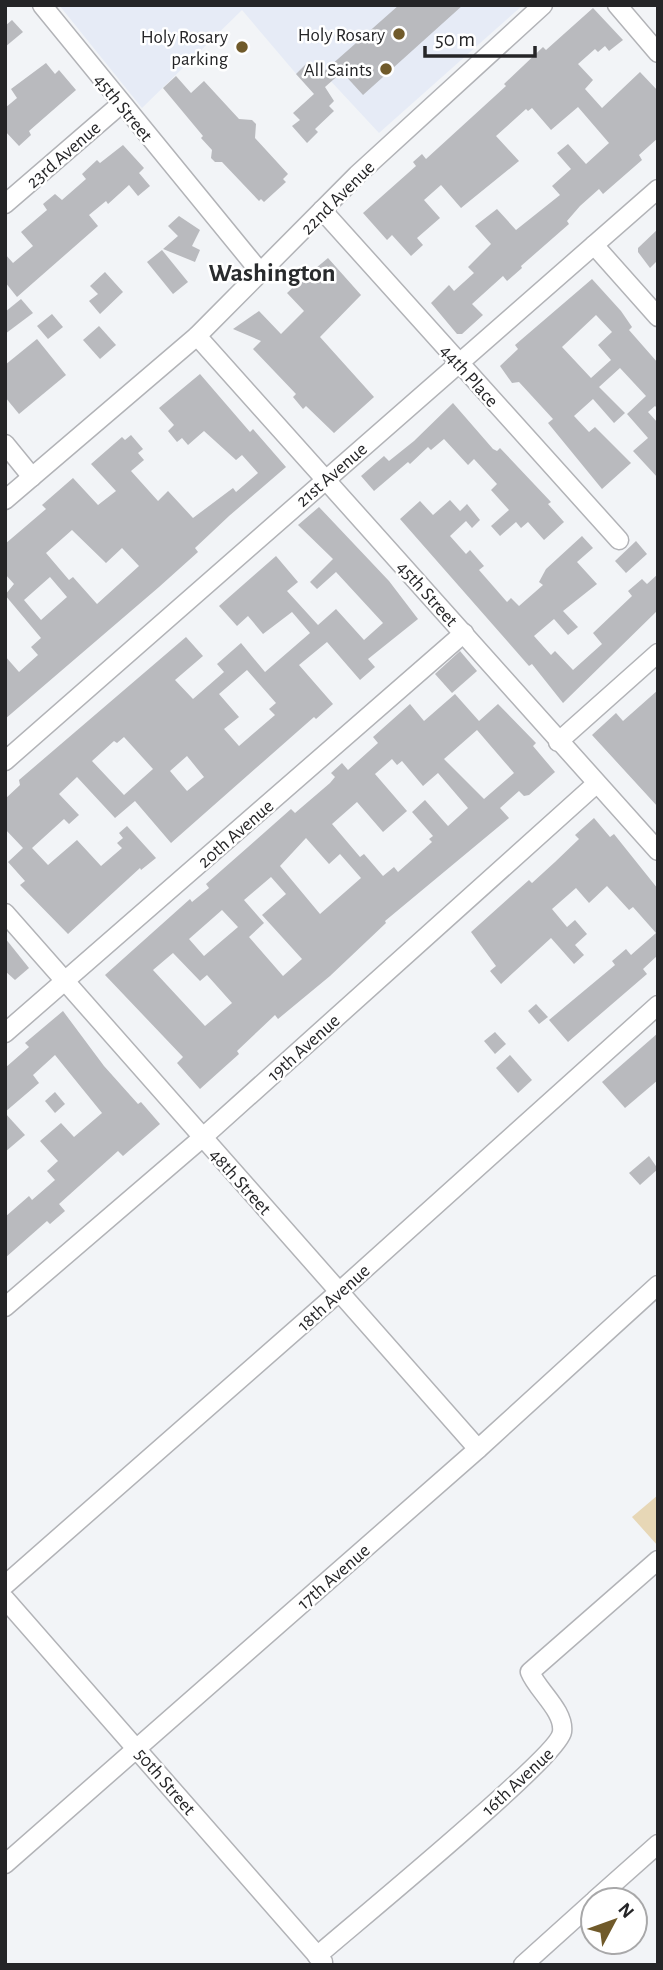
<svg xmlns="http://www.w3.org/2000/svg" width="663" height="1970" font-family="'Alegreya Sans',sans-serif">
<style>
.built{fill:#e6ebf6}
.green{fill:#e7d7b6}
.building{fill:#b9babe;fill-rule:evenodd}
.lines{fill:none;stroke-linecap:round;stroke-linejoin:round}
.minor-casing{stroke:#b2b3b7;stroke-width:21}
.minor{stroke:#fff;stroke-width:18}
.poi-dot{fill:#705a2a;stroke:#fff;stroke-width:2.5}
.labels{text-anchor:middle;stroke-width:5;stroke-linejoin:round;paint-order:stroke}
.poi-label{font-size:19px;fill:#252527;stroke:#fff;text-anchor:end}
.street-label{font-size:19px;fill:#252527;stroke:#fff}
.district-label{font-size:26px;font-weight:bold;fill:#292b2d;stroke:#fff}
</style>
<rect width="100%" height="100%" fill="#f2f4f7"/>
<path class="built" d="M59,5H523L379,133L313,62L298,76L242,10L142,108Z"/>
<path class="green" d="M658,1495V1546L632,1517Z"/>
<g class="building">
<path d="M399,5H463L363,95L342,72L325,87L334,101L329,106L334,111L315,129L318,132L307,143L292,126L300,120L293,113L314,94L296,74L309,61L321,74Z"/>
<path d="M593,8L623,40L609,51L605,46L598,52L595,49L578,64L593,80L585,89L602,108L640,72L658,91V138L639,155L642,160L603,194L599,189L580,206L567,221L569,224L521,266L522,268L507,281L503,276L472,304L483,315L462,334H457L431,303L449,285L454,291L474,273L468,267L491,244L475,226L497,209L516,230L560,195L552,186L571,169L557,153L568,144L586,164L609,143L578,107L551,130L532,108L528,111L526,109L496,136L519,161L461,208L441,185L424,200L440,218L417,238L423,245L411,256L392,235L387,240L363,213L416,166L413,162L422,154L426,159L506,86L504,84L543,47L546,50Z"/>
<path d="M12,20L23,32L5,47V26Z"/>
<path d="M46,63L55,74L59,70L76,90L29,131L31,135L19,146L5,131V108L17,98L11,89Z"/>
<path d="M176,76L191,93L204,81L239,119L252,120L256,124L255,138L288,174L283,179L286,182L264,202L261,199L259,201L222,162H215L211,158L212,150L201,138L203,136L163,88Z"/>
<path d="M123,145L144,168L139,173L150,186L138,196L129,185L108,204L106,201L89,215L98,226L17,297L5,282V254L13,263L33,246L21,232L47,210L43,204L55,194L62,200L86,179L82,174L97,160L100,163Z"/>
<path d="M179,216L200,230L192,246L200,250L195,262L163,249L178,236L168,226Z"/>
<path d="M658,229V260L650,268L638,252V248Z"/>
<path d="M162,250L188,282L173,294L147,262Z"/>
<path d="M328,258L361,295L320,337L374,397L334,433L306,406L303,409L293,397L296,394L253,349L261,341L233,329L259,311L281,334L304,311L287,293L302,279L325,278L316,268Z"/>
<path d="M105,272L123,292L100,314L89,301L98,294L90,286Z"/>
<path d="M592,279L621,311L632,327L629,330L658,363V409L655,406L648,412L658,423V478L633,451L648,438L627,414L646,396L620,368L599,387L625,413L614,423L593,399L574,416L589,432L595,427L631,463L602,489L548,423L553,419L519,382L512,383L500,366L518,349L515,345ZM596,315L612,332L598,345L611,360L591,378L562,347Z"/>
<path d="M21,299L33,313L5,334V312Z"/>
<path d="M52,314L63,327L48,339L37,326Z"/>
<path d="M99,326L116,345L100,359L83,340Z"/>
<path d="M37,339L66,375L19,414L5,397V365Z"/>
<path d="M200,374L250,432L253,429L286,467L229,516L195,548L198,552L159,587L5,719V656L19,672L38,655L31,647L41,638L5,595L14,584L5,574V544L46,509L42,505L73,478L98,505L116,491L91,464L122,437L125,440L131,435L143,449L138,453L144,460L131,471L158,501L168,491L193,518L233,488L236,492L258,473L242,455L236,460L204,431L188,445L182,438L177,442L168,431L174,425L159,408ZM72,530L106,563L122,548L139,566L97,604L73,577L69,580L46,553ZM50,577L67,597L41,620L24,600Z"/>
<path d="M453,403L493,449L497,451L500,448L551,502L548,504L564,522L544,540L528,522L521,528L516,522L500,536L491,526L509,510L491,490L497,484L474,459L468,465L444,439L431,450L428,447L410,464L408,462L374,491L361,476L384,456L389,461L414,441Z"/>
<path d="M450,500L460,511L467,504L480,520L472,528L466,521L450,536L466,554L470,550L484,566L479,570L507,602L511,598L519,606L543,585L539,582L546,569L582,536L593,548L577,562L597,584L563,611L578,627L568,635L554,619L534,636L551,655L555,651L573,670L602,644L593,633L632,596L628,591L642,579L647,584L658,574V610L563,703L532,664L529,666L400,519L420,501L433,515Z"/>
<path d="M319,507L389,581L418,619L368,659L375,667L360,680L327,642L299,665L333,704L316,719L314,717L171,843L135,801L115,818L77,777L59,794L79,815L69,824L64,819L32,848L48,865L77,840L101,866L122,848L117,843L123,838L119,833L127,826L156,858L141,870L140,868L68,934L20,885L25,881L8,862L23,848L5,829V799L20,785L19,780L186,637L203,656L175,680L193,699L224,672L217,664L241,643L265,672L310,633L292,612L263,634L248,616L237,626L219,606L276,556L298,582L287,591L318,625L336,609L364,640L383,623L336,572L317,589L310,582L333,559L298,525ZM247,670L276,703L269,709L275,715L239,746L224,729L239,717L219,694ZM124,737L153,769L124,795L92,761L114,741L117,743ZM187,756L204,777L187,791L170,771Z"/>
<path d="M636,541L647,554L626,573L615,561Z"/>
<path d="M460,651L477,671L452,693L435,674Z"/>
<path d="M658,690V807L592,735L616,713L623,721Z"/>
<path d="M455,694L479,721L498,704L536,743L533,746L555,772L529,795L524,796L519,791L500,808L509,818L385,921L386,923L330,976L278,1019L275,1015L257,1032L237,1051L239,1054L200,1089L177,1063L183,1057L105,975L190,899L192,902L209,888L206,884L291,809L295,813L330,783L335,777L331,773L342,763L348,770L378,743L373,737L410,704L424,721ZM477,730L514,773L484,799L444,759ZM392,759L397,765L402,761L423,786L438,773L468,808L448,826L425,800L412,812L433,836L429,839L432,842L398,872L394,867L383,876L364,854L360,857L332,824L357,802L383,832L407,811L375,774ZM306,838L329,864L340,854L361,878L320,914L280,866ZM271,877L286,894L262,915L302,959L283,976L249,937L264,923L244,900ZM222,910L238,927L204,956L189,939ZM173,953L200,981L207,975L232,1003L205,1026L153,970Z"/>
<path d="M594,818L610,837L614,834L658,889V955L643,969L647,974L568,1042L549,1020L615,965L612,961L626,949L631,955L656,933L633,907L629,910L607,886L589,903L576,888L552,909L567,927L575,920L587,934L575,945L584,955L574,964L551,938L501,984L490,971L496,966L471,932L529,880L532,883L555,862L579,839L575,835Z"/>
<path d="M5,938L29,968L15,980L5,971Z"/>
<path d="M536,1004L548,1017L539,1024L528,1011Z"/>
<path d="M63,1011L104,1066L138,1104L141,1102L160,1124L123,1156L118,1151L59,1204L65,1211L50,1224L47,1221L5,1258V1217L29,1196L32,1200L55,1180L47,1171L58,1161L40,1141L61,1123L74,1137L102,1113L55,1055L33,1075L39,1083L5,1112V1068L29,1047L25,1043Z"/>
<path d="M495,1032L506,1044L495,1054L484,1041Z"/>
<path d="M658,1033V1080L625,1108L602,1082Z"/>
<path d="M510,1055L532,1080L518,1093L496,1068Z"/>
<path d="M55,1092L65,1104L55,1113L45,1101Z"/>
<path d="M5,1113L25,1135L5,1152Z"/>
<path d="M649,1156L658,1169L640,1185L629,1173Z"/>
</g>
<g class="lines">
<defs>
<g id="minor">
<path d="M42,5L261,273"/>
<path d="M617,5L658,53"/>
<path d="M5,204L121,104"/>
<path d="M322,210L619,540"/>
<path d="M594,245L658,317"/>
<path d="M197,336L658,851"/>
<path d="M5,444L32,477"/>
<path d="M5,500L197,336L357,175L543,5"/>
<path d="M558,742L658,653"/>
<path d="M5,761L658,189"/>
<path d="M5,913L478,1449"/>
<path d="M5,1033L464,633"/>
<path d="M5,1307L202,1138L596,784"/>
<path d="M5,1585L340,1291L658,1005"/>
<path d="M5,1599L323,1962"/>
<path d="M5,1864L478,1449L658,1285"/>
<path d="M595,1900L658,1844"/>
<path d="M317,1956C350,1927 559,1756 562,1732C565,1711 537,1690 530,1672L658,1560"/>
<path d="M523,1965L593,1902"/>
</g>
</defs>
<use href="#minor" class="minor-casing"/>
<use href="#minor" class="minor"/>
</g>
<g class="poi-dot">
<circle cx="399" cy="34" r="7"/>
<circle cx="242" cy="47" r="7"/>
<circle cx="386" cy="69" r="7"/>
</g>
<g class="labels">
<g class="poi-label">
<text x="385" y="41">Holy Rosary</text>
<text x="228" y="43">Holy Rosary<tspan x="228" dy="22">parking</tspan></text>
<text x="372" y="76">All Saints</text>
</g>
<g class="street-label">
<text transform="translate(124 107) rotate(51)" y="7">45th Street</text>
<text transform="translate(63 154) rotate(-41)" y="7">23rd Avenue</text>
<text transform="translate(337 197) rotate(-45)" y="7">22nd Avenue</text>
<text transform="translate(470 375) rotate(48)" y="7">44th Place</text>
<text transform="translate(331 474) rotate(-41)" y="7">21st Avenue</text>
<text transform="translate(428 593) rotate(48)" y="7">45th Street</text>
<text transform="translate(235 833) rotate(-41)" y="7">20th Avenue</text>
<text transform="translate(303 1047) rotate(-42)" y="7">19th Avenue</text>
<text transform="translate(241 1181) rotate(48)" y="7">48th Street</text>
<text transform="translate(333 1297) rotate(-42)" y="7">18th Avenue</text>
<text transform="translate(333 1576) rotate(-41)" y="7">17th Avenue</text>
<text transform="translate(166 1781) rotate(49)" y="7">50th Street</text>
<text transform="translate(517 1781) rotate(-43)" y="7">16th Avenue</text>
</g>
<g class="district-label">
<text x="272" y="281">Washington</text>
</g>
</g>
<rect width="663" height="1970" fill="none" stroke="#252527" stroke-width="14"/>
<g transform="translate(614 1921) rotate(49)"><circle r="33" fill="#ffffff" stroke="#a8a8a9" stroke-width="2"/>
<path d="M0-5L12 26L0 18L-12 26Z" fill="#705a2a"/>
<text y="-10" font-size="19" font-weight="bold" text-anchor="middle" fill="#252527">N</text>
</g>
<path d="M425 46v10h110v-10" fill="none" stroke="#252527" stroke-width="3.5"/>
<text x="435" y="46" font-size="21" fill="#252527" stroke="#ffffff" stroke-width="5" paint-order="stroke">50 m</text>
</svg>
